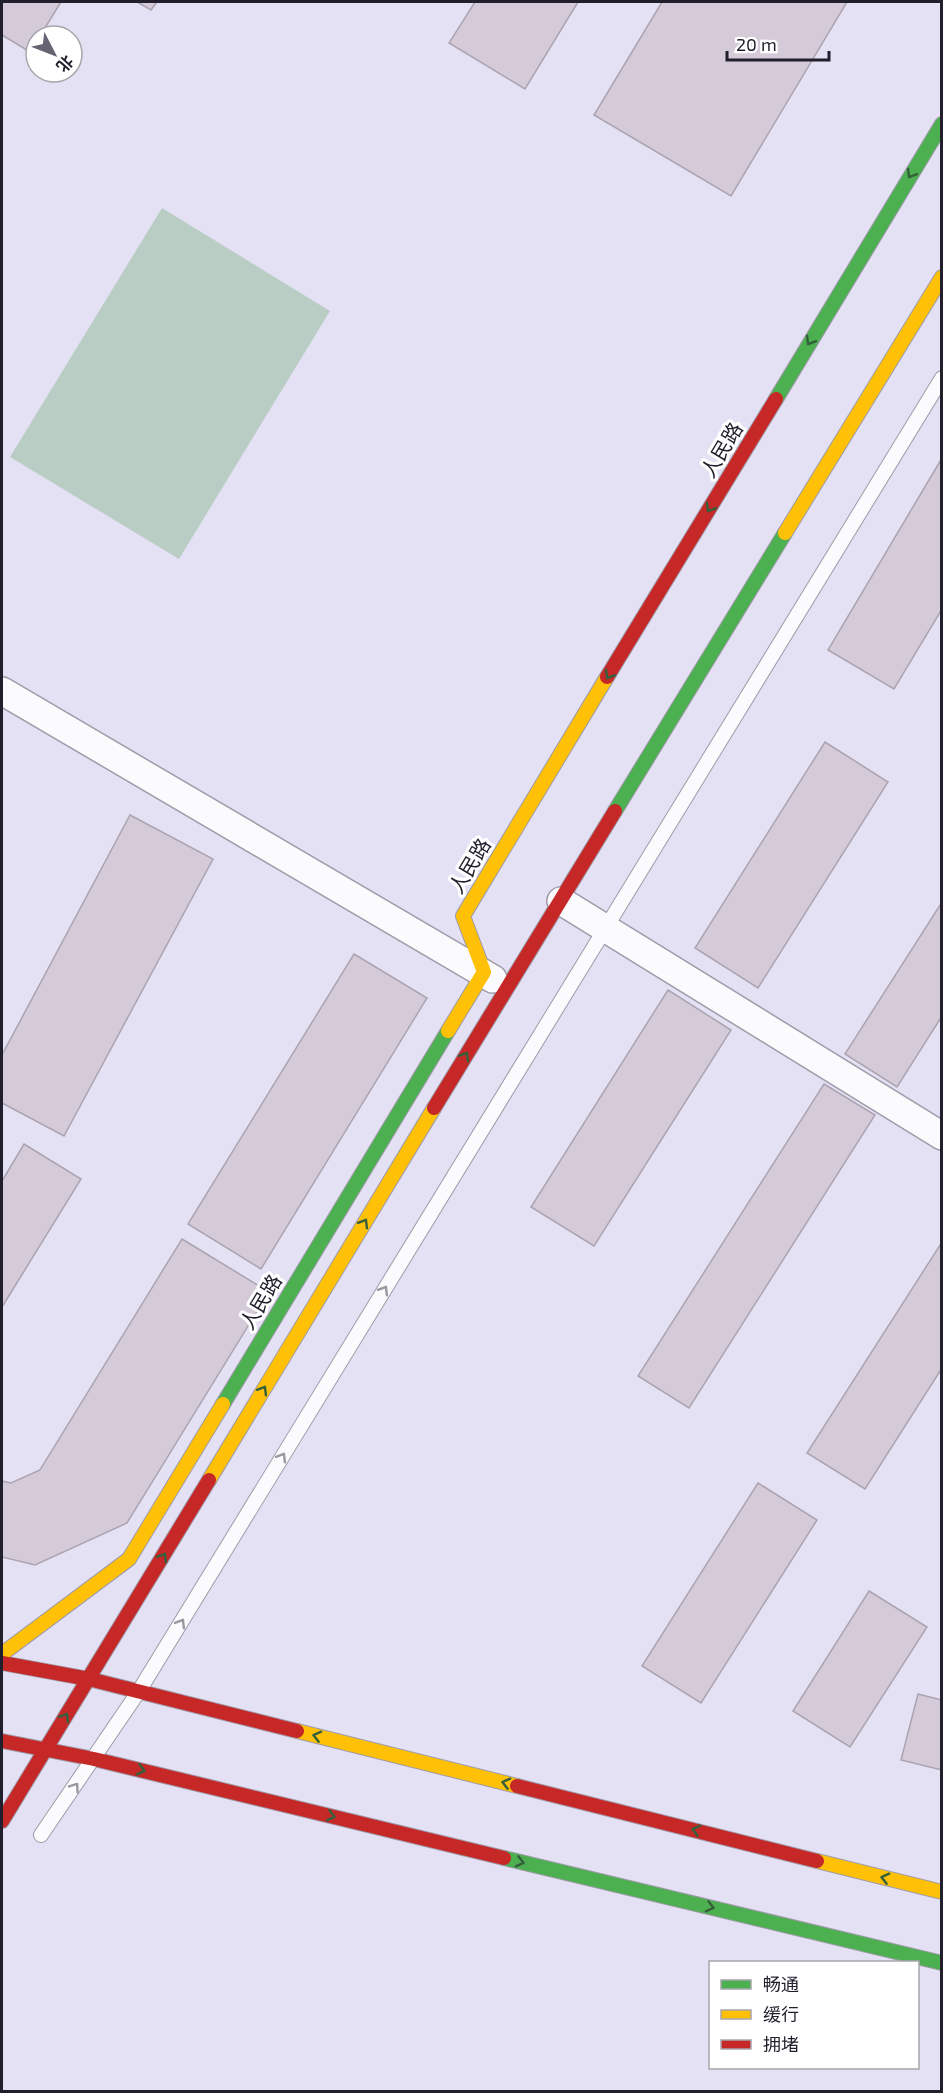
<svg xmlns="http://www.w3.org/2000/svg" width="943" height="2093" font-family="'Exo 2','Noto Sans SC',sans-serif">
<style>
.green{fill:#b9cdc5}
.building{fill:#d5cad8;stroke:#aba4b0;stroke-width:1.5}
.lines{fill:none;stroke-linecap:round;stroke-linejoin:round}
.lane-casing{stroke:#9e9ba9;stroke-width:16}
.street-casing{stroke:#9e9ba9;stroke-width:30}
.fast-casing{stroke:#9e9ba9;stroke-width:16}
.slow-casing{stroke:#9e9ba9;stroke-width:16}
.jam-casing{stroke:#9e9ba9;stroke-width:16}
.lane{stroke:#fbfafd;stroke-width:14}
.street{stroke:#fbfafd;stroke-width:27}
.fast{stroke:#4caf50;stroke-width:14}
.slow{stroke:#ffc107;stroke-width:14}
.jam{stroke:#c62828;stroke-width:14}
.oneway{stroke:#35603c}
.oneway2{stroke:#99979f}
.labels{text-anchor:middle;stroke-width:6;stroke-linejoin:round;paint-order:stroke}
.street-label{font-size:20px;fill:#221f2c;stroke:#fff}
</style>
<rect width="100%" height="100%" fill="#e5e1f4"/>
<path class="green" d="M162,208L330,311L179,559L10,457Z"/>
<g class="building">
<path d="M2,2H61L40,36H36V43L30,52L2,35Z"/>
<path d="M137,2H157L151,10Z"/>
<path d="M475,2H578L525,89L449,43Z"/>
<path d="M662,2H847L731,196L594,115Z"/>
<path d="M942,458V609L894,689L828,650Z"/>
<path d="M825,742L888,782L758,988L695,948Z"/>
<path d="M130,815L213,859L64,1136L2,1103V1055Z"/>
<path d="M942,902V1016L897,1087L845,1054Z"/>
<path d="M354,954L427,998L261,1269L188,1224Z"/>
<path d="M668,990L731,1030L594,1246L531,1207Z"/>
<path d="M824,1084L875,1115L689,1408L638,1376Z"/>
<path d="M24,1144L81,1179L2,1307V1181Z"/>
<path d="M182,1239L269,1292L127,1523L35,1565L2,1557V1481L11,1483L40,1470Z"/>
<path d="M942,1242V1368L865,1489L807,1453Z"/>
<path d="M758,1483L817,1520L701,1703L642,1666Z"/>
<path d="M869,1591L927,1627L850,1747L793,1711Z"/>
<path d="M918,1694L942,1700V1770L901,1760Z"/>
</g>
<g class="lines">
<defs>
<path id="lane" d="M41,1835L139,1691L942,378"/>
<g id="street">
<path d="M2,691L493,979"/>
<path d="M561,901L942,1136"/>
</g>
<g id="fast">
<path d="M776,399L942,124"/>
<path d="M615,811L785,533"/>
<path d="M223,1404L448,1031"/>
<path d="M504,1858L942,1963"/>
</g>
<g id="slow">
<path d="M785,533L942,277"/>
<path d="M448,1031L484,972L463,916L607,677"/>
<path d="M209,1480L434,1108"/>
<path d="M2,1654L129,1559L223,1404"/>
<path d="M297,1731L517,1786"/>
<path d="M817,1861L942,1892"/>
</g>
<g id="jam">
<path d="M607,677L776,399"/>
<path d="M434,1108L615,811"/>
<path d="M2,1663L89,1679L297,1731"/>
<path d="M2,1741L94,1759L504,1858"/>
<path d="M517,1786L817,1861"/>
<path d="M2,1821L209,1480"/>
</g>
</defs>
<use href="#lane" class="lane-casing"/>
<use href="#street" class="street-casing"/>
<use href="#fast" class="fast-casing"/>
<use href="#slow" class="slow-casing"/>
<use href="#jam" class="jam-casing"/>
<use href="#lane" class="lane"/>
<use href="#street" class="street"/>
<use href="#fast" class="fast"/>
<use href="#slow" class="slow"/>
<use href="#jam" class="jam"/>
</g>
<defs><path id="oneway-chevron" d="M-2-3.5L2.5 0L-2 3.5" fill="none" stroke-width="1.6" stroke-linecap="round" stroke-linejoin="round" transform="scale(1.5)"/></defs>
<g class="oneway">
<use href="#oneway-chevron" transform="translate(911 174) rotate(121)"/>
<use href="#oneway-chevron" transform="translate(810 341) rotate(121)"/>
<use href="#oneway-chevron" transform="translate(710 508) rotate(121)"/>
<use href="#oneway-chevron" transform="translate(609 675) rotate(121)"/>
<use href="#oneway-chevron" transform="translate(465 1056) rotate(-59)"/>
<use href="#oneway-chevron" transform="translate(364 1223) rotate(-59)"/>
<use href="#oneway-chevron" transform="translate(263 1390) rotate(-59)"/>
<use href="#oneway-chevron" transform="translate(163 1557) rotate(-59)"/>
<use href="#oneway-chevron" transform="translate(65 1717) rotate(-59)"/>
<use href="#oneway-chevron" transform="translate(317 1736) rotate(-166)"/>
<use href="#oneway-chevron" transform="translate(141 1770) rotate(14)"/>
<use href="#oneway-chevron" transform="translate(506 1783) rotate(-166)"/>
<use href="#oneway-chevron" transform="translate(331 1816) rotate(14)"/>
<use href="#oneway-chevron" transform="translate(696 1830) rotate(-166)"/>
<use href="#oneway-chevron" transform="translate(520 1862) rotate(14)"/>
<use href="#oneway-chevron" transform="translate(885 1878) rotate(-166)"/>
<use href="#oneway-chevron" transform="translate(710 1907) rotate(14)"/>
</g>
<g class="oneway2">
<use href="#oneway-chevron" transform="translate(384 1290) rotate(-59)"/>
<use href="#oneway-chevron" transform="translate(282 1457) rotate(-59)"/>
<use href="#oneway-chevron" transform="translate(181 1623) rotate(-59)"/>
<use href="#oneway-chevron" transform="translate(75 1787) rotate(-55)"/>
</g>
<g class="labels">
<g class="street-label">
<text transform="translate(722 450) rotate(-59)" y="7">人民路</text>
<text transform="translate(470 866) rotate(-59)" y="7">人民路</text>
<text transform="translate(261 1302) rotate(-59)" y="7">人民路</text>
</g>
</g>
<rect width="943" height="2093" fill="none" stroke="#221f2c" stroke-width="6"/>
<rect x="709" y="1961" width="210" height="108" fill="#ffffff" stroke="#a7a5ab" stroke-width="1.5"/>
<rect x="721" y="1980" width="30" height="9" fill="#4caf50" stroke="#a7a5ab" stroke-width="1.5"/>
<text x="763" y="1991" font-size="18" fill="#221f2c">畅通</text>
<rect x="721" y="2010" width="30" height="9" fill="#ffc107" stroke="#a7a5ab" stroke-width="1.5"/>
<text x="763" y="2021" font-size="18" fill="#221f2c">缓行</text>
<rect x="721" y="2040" width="30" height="9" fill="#c62828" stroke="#a7a5ab" stroke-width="1.5"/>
<text x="763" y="2051" font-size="18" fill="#221f2c">拥堵</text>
<g transform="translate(54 54) rotate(132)"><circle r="28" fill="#ffffff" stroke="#a7a5ab" stroke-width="1.5"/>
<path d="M0-4.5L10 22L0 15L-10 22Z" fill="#666372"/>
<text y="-9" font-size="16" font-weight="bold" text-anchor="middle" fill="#221f2c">北</text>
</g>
<path d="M727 51v9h102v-9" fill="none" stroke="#221f2c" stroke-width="3"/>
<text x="736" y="51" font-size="18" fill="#221f2c" stroke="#ffffff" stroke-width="4.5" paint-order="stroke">20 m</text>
</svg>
